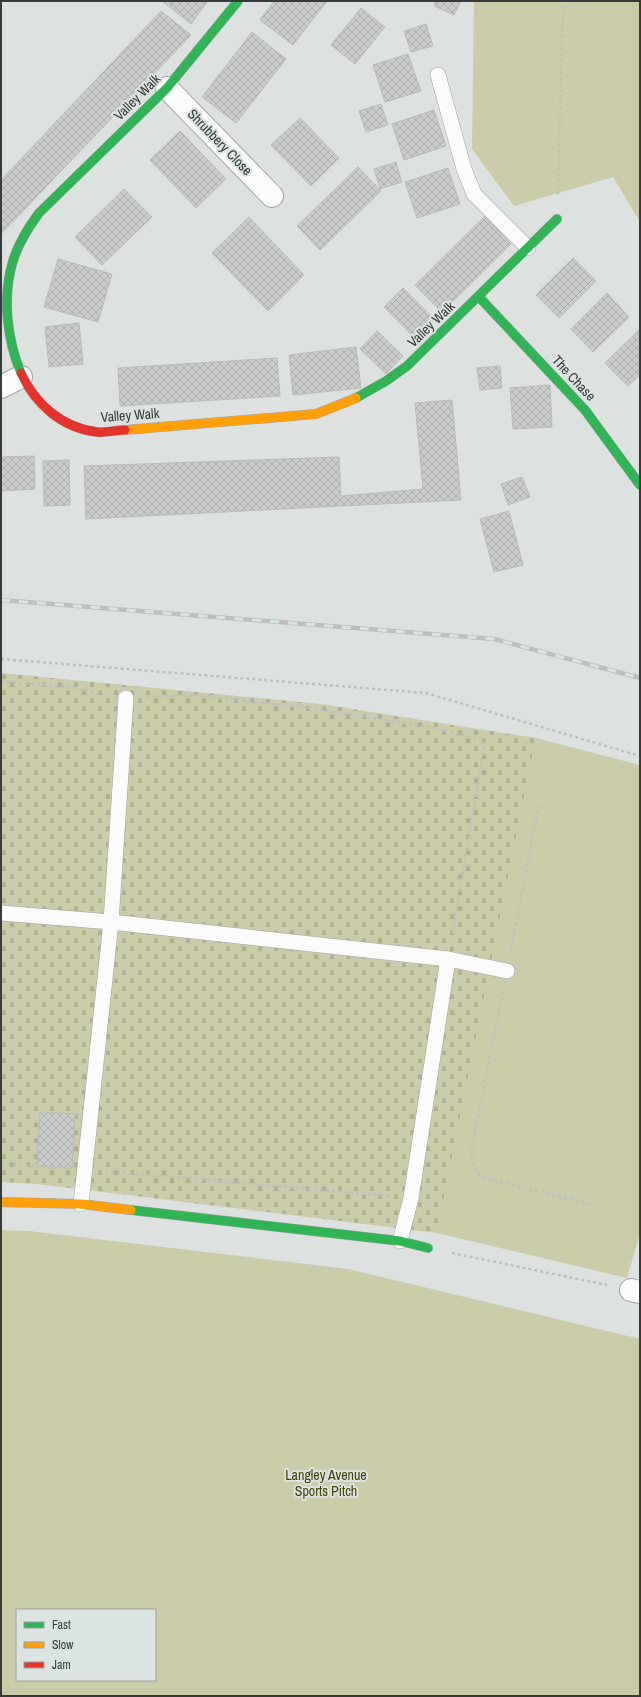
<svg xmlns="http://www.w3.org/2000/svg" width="641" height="1697" font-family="'Archivo Narrow',sans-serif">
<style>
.cemetery{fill:url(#cemetery-stones)}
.green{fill:#cacba8;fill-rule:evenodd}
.building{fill:url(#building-cross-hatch);stroke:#b8bcb9}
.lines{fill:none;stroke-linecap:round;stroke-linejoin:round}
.lane-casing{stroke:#a2a5a4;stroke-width:16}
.street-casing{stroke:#a2a5a4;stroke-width:24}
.fast-casing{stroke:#a2a5a4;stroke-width:10}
.slow-casing{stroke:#a2a5a4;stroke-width:10}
.jam-casing{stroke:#a2a5a4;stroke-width:10}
.path{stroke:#bec0c0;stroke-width:2.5;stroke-dasharray:3 3;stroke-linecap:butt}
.lane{stroke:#fafbfa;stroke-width:15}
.street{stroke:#fafbfa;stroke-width:22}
.fast{stroke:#30b455;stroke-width:9}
.slow{stroke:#ff9f0a;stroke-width:9}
.jam{stroke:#e5322d;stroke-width:9}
.rail-casing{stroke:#bdbebd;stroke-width:4.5}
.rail{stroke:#dbe4e0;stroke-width:3;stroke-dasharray:9;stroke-linecap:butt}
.labels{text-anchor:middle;stroke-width:4;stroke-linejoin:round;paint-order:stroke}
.street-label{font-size:14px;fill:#383b3a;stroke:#dbe4e0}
.park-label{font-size:14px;fill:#444100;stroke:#dbe4e0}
</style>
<defs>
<pattern id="cemetery-stones" width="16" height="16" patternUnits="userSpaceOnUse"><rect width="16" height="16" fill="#cacba8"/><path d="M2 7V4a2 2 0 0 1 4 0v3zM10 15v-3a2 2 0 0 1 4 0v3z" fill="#aeaf91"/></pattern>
<pattern id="building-cross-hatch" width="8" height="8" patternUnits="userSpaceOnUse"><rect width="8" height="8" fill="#c8cbc9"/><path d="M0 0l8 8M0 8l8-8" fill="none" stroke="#adafad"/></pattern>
</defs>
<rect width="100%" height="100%" fill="#dde2e0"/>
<path class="cemetery" d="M1,673L321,704L536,738L437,1233L37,1184L1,1182Z"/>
<g class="green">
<path d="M474,1H640V222L613,177L514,206L472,149Z"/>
<path d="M536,738L640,765V1233L627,1278L437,1233Z"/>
<path d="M1,1230L29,1231L348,1269L640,1339V1696H1ZM17,1610H155V1680H17Z"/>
</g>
<g class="building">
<path d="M162,1H208L191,24Z"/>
<path d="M274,1H327L293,45L260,20Z"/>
<path d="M436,1H461L454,15L434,6Z"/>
<path d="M361,8L385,27L355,64L331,45Z"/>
<path d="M161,11L191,35L1,234V180Z"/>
<path d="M426,24L433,46L411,52L404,31Z"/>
<path d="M252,32L286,59L236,123L202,97Z"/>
<path d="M408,54L421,91L385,102L373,65Z"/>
<path d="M381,104L388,125L366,132L359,111Z"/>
<path d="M434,110L446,146L404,160L392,124Z"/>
<path d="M300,118L339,158L311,186L271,145Z"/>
<path d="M180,131L226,179L196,208L150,160Z"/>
<path d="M396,162L402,182L380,189L374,169Z"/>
<path d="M358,167L381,191L320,250L297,226Z"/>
<path d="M448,168L460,204L417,218L405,182Z"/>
<path d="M124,189L152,217L102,265L75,237Z"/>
<path d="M485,216L511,244L442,312L415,285Z"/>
<path d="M249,217L304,275L268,311L212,253Z"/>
<path d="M573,258L596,281L559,318L536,295Z"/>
<path d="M58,259L112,274L98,322L44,307Z"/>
<path d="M403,288L435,320L416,339L384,307Z"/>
<path d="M607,293L629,317L593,352L571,329Z"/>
<path d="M79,323L83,364L49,367L45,327Z"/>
<path d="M640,329V375L628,386L605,363Z"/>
<path d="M377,331L403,356L386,374L360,349Z"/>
<path d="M356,347L361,388L293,395L289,355Z"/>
<path d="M277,358L280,396L120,406L118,368Z"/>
<path d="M500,366L502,388L480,390L477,368Z"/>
<path d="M550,385L552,427L513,429L510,388Z"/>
<path d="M452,400L461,500L86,519L84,466L339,457L341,496L423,489L415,403Z"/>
<path d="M34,456L35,489L1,491V457Z"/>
<path d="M69,460L70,505L44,506L43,461Z"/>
<path d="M522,477L530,497L508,505L501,484Z"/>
<path d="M509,511L523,565L494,572L480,519Z"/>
<path d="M40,1112L75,1114L72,1168L37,1165Z"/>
</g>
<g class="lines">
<defs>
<g id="lane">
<path d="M438,75L464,169L474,194L528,248"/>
<path d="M1,913L111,922L126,698"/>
<path d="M448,959L507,971"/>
<path d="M81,1204L111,922L448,959L411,1198L400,1241"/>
</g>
<g id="street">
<path d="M167,88L272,196"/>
<path d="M1,387L21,377"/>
<path d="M631,1290L640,1292"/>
</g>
<g id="fast">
<path d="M479,297L585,410L640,485"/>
<path d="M21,373C7,340 2,296 13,261C18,244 28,228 39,213L167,88L238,1"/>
<path d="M356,398L386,381L407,366L557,219"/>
<path d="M131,1210L400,1241L428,1248"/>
</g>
<g id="slow">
<path d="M125,430L316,414L356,398"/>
<path d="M1,1202L81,1204L131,1210"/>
</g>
<path id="jam" d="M21,373C35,404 62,428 97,432C105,433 116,430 125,430"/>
</defs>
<use href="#lane" class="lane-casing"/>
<use href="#street" class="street-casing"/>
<use href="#fast" class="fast-casing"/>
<use href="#slow" class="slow-casing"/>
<use href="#jam" class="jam-casing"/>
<g class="path">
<path d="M558,194L563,1"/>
<path d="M1,659L426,693L640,756"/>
<path d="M1,682L62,686L105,694"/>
<path d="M147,697L193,695L303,707L429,727L485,741L452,937"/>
<path d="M511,949L539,803"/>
<path d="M503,991L472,1146C471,1162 473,1173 489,1179L596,1205"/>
<path d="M1,1164L62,1168"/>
<path d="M105,1171L389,1196"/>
<path d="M452,1253L607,1285"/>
</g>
<use href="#lane" class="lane"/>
<use href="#street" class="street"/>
<use href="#fast" class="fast"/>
<use href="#slow" class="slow"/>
<use href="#jam" class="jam"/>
<defs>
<path id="rail" d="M1,600L494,639L640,678"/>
</defs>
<use href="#rail" class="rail-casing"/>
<use href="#rail" class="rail"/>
</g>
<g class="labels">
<g class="street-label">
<text transform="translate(137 97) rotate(-45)" y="5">Valley Walk</text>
<text transform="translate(220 142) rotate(46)" y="5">Shrubbery Close</text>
<text transform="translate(431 324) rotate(-44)" y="5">Valley Walk</text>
<text transform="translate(574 378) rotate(47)" y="5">The Chase</text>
<text transform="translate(130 415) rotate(-4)" y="5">Valley Walk</text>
</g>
<g class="park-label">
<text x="326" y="1480">Langley Avenue<tspan x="326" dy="16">Sports Pitch</tspan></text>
</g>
</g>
<rect width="641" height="1697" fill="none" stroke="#383b3a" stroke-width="4"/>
<rect x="16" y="1609" width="140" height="72" fill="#dbe4e0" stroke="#9aa09e"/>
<rect x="24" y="1622" width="20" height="6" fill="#30b455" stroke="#9aa09e"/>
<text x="52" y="1629" font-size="12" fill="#383b3a">Fast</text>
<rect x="24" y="1642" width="20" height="6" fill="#ff9f0a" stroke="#9aa09e"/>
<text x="52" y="1649" font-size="12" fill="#383b3a">Slow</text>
<rect x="24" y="1662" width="20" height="6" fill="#e5322d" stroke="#9aa09e"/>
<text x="52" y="1669" font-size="12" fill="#383b3a">Jam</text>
</svg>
